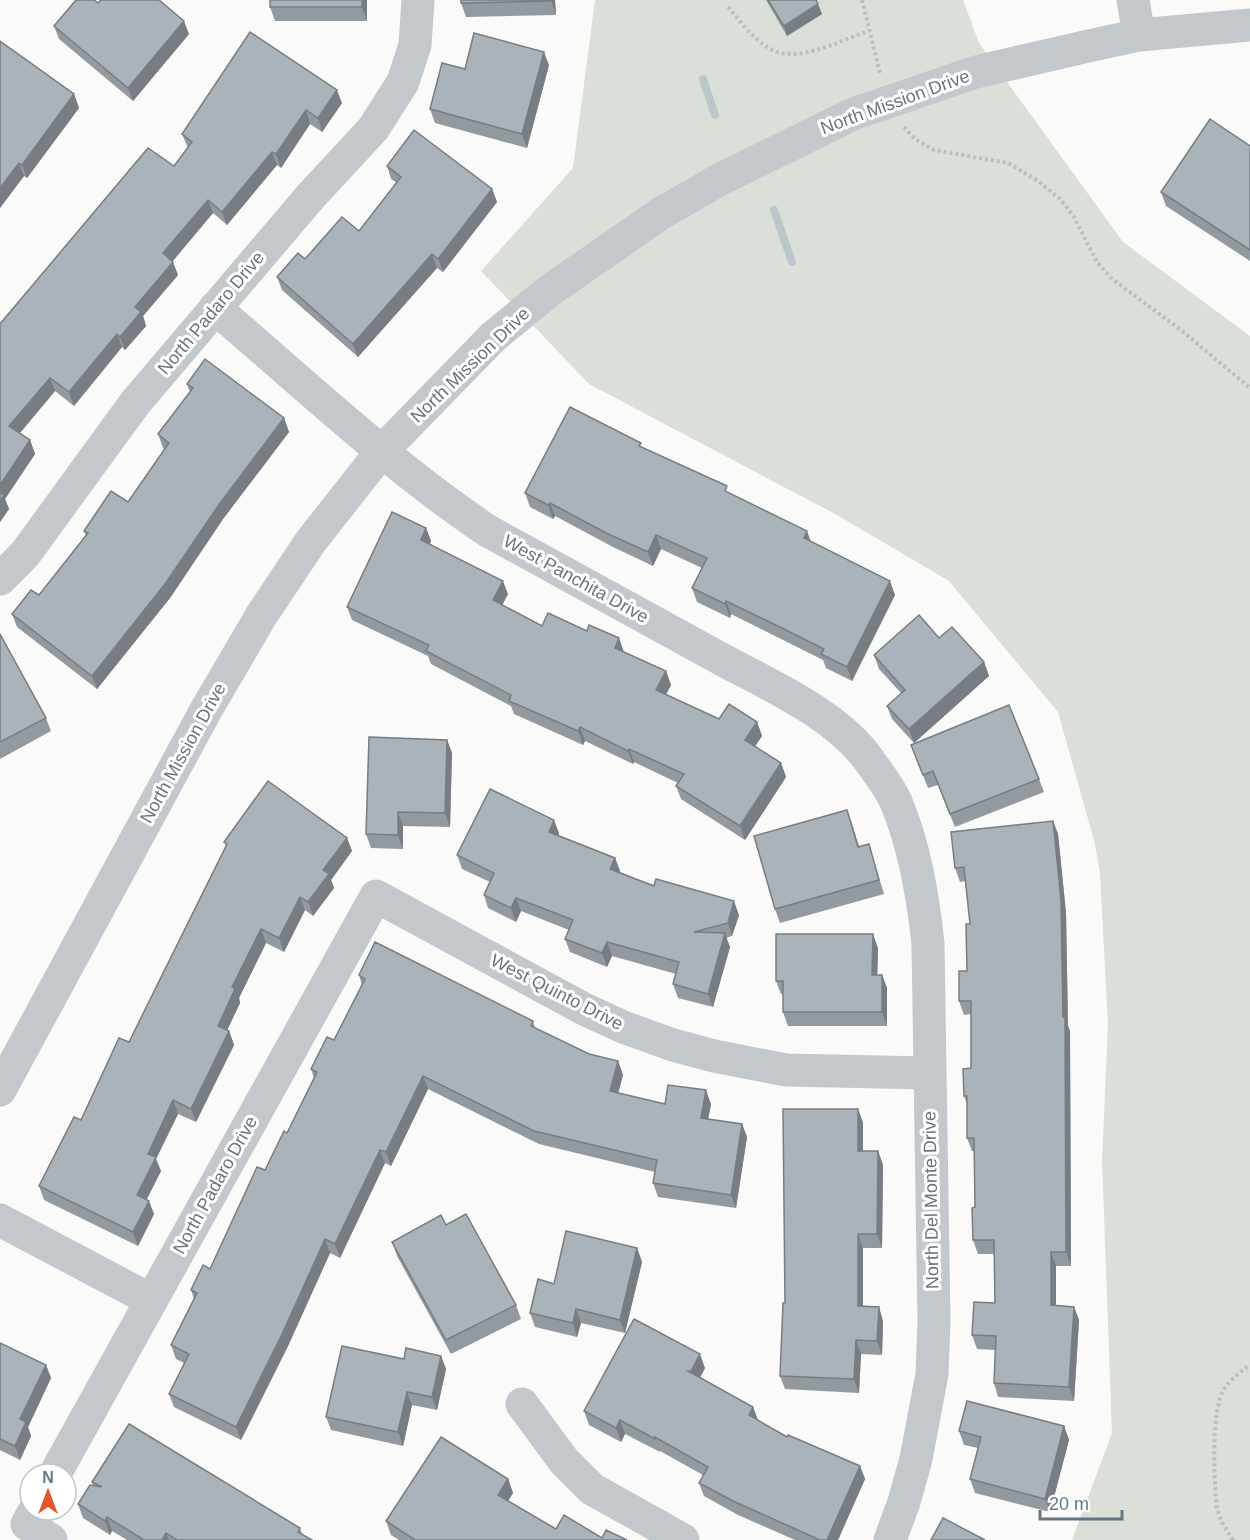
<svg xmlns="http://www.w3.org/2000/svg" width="1250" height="1540" font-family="Arial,sans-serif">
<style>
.green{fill:#dadfd7}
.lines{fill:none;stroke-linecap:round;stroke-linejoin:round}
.stream{stroke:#bbc7cb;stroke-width:8}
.path{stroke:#bbbfc2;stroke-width:4;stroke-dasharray:3 3;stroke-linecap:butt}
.minor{stroke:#c3c8cc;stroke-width:33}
.wall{fill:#929a9f}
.shaded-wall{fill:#777d82}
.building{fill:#aab3b9;stroke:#777d82;stroke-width:1.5}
.labels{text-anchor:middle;stroke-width:6;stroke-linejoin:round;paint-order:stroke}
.street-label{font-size:18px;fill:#657683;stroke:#fff}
</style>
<rect width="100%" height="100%" fill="#fafaf8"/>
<path class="green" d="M595,0H963L979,43L1123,242L1250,336V1540H1072L1112,1433L1102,1161L1108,1025L1100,873L1095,844L1058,712L949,581L837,515L589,384L481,271L573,168Z"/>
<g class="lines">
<g class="stream">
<path d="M703,79L715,115"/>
<path d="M774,210L792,262"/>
</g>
<g class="path">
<path d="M862,0L880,73"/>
<path d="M728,7C740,21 752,37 767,47C795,66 839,41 868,31"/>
<path d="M904,127L915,139L934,150L1008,163L1038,181L1060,199L1074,217L1097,262L1112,279L1181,330L1250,388"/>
<path d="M1233,1540L1221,1521L1217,1508C1214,1482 1211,1412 1223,1391C1229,1380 1240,1372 1250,1365"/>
</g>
<g class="minor">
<path d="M1133,0L1139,35"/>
<path d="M215,308C304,384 391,466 488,531C563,572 637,613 712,654C762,682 835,712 869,760C878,773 890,788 896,802C915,847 923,896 928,944L934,1322L932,1374L916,1459L904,1502L890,1540"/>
<path d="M0,579L25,554L135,403L310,197L373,129L403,82L415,45L418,0"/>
<path d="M0,1090L206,710L261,616L311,541L382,451L493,337L549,291L660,214L717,181L853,114L976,72L1084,47L1139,35L1250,25"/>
<path d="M0,1220L151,1300"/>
<path d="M522,1404L564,1461L592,1489L683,1540"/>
<path d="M55,1474L376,896L584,1009L623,1027L673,1045L714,1056L786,1070L928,1073"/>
<path d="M35,1510L27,1524L51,1540"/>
</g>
</g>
<g class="wall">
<path d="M367,0V21H275L270,7Z"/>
<path d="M555,0L556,15L466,17L461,3Z"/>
<path d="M766,0H816L822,14L787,36Z"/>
<path d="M98,3L189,34L133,101L59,39L54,26Z"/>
<path d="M0,41L74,94L79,108L27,178L24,176L0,208Z"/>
<path d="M549,65L527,148L435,123L430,109L465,69Z"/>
<path d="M342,103L322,132L310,124L281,168L277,165L227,225L213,213L172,261L178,275L143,316L146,326L125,350L122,347L74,406L55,391L20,433L30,440L35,454L5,499L9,509L0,522V324L174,166L188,148L182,134Z"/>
<path d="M1250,146V261L1166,206L1161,192Z"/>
<path d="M387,166L492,189L497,202L443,272L437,268L358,357L282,290L277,277L305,259L359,231L397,183L391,179Z"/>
<path d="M187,384L284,418L289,432L223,519L170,598L97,689L17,627L12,614L39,595L86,536L84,531L128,502L164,449L163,448L158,434L190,392Z"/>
<path d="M643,448L730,493L811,541L895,595L852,681L826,668L823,660L731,614L730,618L697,602L692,588L702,568L661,549L653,566L613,547L555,516L553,519L530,507L525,493Z"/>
<path d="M426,528L431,541L430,544L508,594L502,605L542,626L624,652L666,671L671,685L666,694L719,719L757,722L762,736L754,747L781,763L786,777L745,840L681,799L676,786L678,783L634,762L633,764L585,741L583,745L514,714L511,706L431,664L428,656L352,620L347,607Z"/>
<path d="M0,634L46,718L51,731L0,759Z"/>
<path d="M939,638L984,662L989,676L914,743L892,719L887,706L901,693L879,669L874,655Z"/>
<path d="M447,740L452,753L450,827L403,826V849L371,848L366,834Z"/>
<path d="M911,745L1039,779L1044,792L955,827L938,785L928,788Z"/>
<path d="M847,810L859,847L873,858L884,894L780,923L775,909Z"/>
<path d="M1053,821L1058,834L1066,913L1068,1026L1070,1031L1071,1266H1056V1306L1074,1307L1079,1320L1074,1401L998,1397L994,1383L995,1350L977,1349L972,1335L995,1303L994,1254H978L973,1240L975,1207L974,1151H972L967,1138V1104L964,1096L971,1068V1014L964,1015L959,1001L967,971L970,924L965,881L960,882L955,868Z"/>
<path d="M559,833L558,836L615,858L620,871L619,873L654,886L739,915L732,936L726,938L730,947L713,1007L678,998L673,984L676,974L612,956L607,967L570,952L565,939L569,930L521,911L516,922L488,908L484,895L490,882L462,869L457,855Z"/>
<path d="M347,838L352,851L331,880L334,888L313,916L305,910L284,952L266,943L239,998L240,1003L227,1030L229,1031L234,1045L196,1122L178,1114L156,1159L161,1171L147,1199L154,1214L138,1246L44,1200L39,1186L129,1042L226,846L224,842Z"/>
<path d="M878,948L877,975H882L887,988V1026H788L783,1012V994H781L776,981Z"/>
<path d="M359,975L533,1021L535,1028L589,1054L618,1061L623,1075L618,1093L665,1104H711L708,1119L742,1124L747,1137L736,1208L658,1197L653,1183L655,1172L539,1144L428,1089L391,1166L385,1163L340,1258L330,1253L288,1346L241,1440L174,1407L169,1394L184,1363L176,1359L171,1345L194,1299L191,1290L210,1269L265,1170L287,1133L314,1078L311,1069L334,1040L362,985Z"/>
<path d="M858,1109L863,1123V1151H878L883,1165L882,1248H863V1307L883,1321L882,1355L861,1354L859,1393L785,1389L780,1376Z"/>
<path d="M446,1225L516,1305L521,1319L451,1354L397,1256L392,1242Z"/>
<path d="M637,1248L642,1262L625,1333L581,1323L577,1337L535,1327L530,1313L554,1284Z"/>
<path d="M634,1319L705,1368L700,1378L753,1407L758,1420L787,1437L860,1466L865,1479L838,1540H795L738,1515L704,1496L699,1483L703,1475L660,1451V1452L625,1434L621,1442L589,1425L584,1411Z"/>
<path d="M0,1343L46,1365L51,1378L28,1427L31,1436L20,1460L0,1450Z"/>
<path d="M441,1356L446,1369L437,1410L412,1405L403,1446L331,1430L326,1417L404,1359Z"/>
<path d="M1064,1426L1069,1440L1050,1512L975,1493L970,1479L978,1448L964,1445L959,1431Z"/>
<path d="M508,1479L513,1493L508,1501L556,1529L602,1538L627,1540H399L391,1535L386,1521Z"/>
<path d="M92,1482L300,1528L302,1534L312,1540H127L112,1531L110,1535L83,1518L78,1504L93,1486Z"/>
</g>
<g class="shaded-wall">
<path d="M362,0H367V21L362,7Z"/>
<path d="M551,0H555L556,15Z"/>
<path d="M818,4L822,14L787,36L784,26Z"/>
<path d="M184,21L189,34L133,101L128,88Z"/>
<path d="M544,52L549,65L527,148L522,134Z"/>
<path d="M337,90L342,103L322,132L318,118Z"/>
<path d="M74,94L79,108L27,178L22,165Z"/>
<path d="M306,110L310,124L281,168L276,154Z"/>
<path d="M272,152L277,165L227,225L222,212Z"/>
<path d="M19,163L24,176L0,208V188Z"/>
<path d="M492,189L497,202L443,272L438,259Z"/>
<path d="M208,200L213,213L168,267L163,253Z"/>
<path d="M432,254L437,268L358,357L353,344Z"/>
<path d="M173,262L178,275L143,316L146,326L125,350L120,337L135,307Z"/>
<path d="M117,334L122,347L74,406L69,392Z"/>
<path d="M50,378L55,391L14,440L9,426Z"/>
<path d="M284,418L289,432L223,519L170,598L97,689L92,676Z"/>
<path d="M30,440L35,454L5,499L9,509L0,522V485Z"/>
<path d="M550,503L555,516L553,519L548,505Z"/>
<path d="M426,528L431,541L426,553L421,540Z"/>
<path d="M807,531L812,545L804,538Z"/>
<path d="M656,535L661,549L653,566L648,552Z"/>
<path d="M503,581L508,594L498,613L493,600Z"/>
<path d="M890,581L895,595L852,681L847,667Z"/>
<path d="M726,601L731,614L730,618L725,604Z"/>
<path d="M619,638L624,652L615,648Z"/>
<path d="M984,662L989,676L914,743L909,729Z"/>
<path d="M666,671L671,685L661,704L656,690Z"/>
<path d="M757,722L762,736L750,754L745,740Z"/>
<path d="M580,727L585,741L583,745L578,731Z"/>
<path d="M447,740L452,753L450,827L445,813Z"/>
<path d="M629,749L634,762L633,764L628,751Z"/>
<path d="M781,763L786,777L745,840L740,826Z"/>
<path d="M847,810L852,824L863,860L858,847Z"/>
<path d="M398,812L403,826V849L398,835Z"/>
<path d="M554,820L559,833L554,845L549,832Z"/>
<path d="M1053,821L1058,834L1066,913L1068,1026L1070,1031L1071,1266L1066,1252L1063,1017Z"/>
<path d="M347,838L352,851L331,880L334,888L313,916L308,902L323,870Z"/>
<path d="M615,858L620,871L615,883L610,869Z"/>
<path d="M300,897L305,910L284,952L279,938Z"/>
<path d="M516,898L521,911L516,922L511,908Z"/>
<path d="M734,901L739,915L732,936L728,923Z"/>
<path d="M261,929L266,943L239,998L240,1003L223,1039L218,1026L232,987Z"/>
<path d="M725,933L730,947L713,1007L708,994Z"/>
<path d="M873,934L878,948L877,988L872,975Z"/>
<path d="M607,942L612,956L607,967L602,953Z"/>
<path d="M882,975L887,988V1026L882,1012Z"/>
<path d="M229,1031L234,1045L196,1122L191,1109Z"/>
<path d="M618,1061L623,1075L615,1105L610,1091Z"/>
<path d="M423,1076L428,1089L391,1166L386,1152Z"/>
<path d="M706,1090L711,1104L706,1131L701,1118Z"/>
<path d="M173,1100L178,1114L156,1159L161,1171L142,1208L137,1195L148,1154Z"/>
<path d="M858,1109L863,1123V1165L858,1151Z"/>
<path d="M742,1124L747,1137L736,1208L731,1195Z"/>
<path d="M380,1150L385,1163L340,1258L335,1244Z"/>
<path d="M878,1151L883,1165L882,1248L877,1234Z"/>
<path d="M149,1201L154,1214L138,1246L133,1232Z"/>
<path d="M858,1234L863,1248V1320L858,1306Z"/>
<path d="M325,1239L330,1253L288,1346L241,1440L236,1427Z"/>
<path d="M637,1248L642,1262L625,1333L620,1320Z"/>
<path d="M1051,1252L1056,1266V1319L1051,1305Z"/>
<path d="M879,1307L883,1321L882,1355L877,1341Z"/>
<path d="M1074,1307L1079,1320L1074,1401L1069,1387Z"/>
<path d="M576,1309L581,1323L577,1337L573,1323Z"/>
<path d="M856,1340L861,1354L859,1393L854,1379Z"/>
<path d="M700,1354L705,1368L696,1385L691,1371Z"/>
<path d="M441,1356L446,1369L437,1410L432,1397Z"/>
<path d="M46,1365L51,1378L28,1427L31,1436L20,1460L15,1446L20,1419Z"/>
<path d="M407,1392L412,1405L403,1446L398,1432Z"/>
<path d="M753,1407L758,1421L749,1415Z"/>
<path d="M620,1420L625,1434L621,1442L616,1428Z"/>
<path d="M1064,1426L1069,1440L1050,1512L1045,1499Z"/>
<path d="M860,1466L865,1479L838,1540H827Z"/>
<path d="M508,1479L513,1493L503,1509L498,1495Z"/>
<path d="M107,1517L112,1531L110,1535L105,1521Z"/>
<path d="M166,1533L169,1540H162Z"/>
</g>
<g class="building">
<path d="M76,0H94L98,3L101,0H159L184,21L128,88L54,26Z"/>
<rect x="270" y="0" width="92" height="7"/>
<path d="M461,0H551V1L461,3Z"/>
<path d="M768,0H816L818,4L784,26Z"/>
<path d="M250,32L337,90L318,118L306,110L276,154L272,152L222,212L208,200L163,253L173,262L135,307L141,312L120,337L117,334L69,392L50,378L9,426L30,440L0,485V324L148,148L174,166L192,142L182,134Z"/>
<path d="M474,33L544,52L522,134L430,109L442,63L465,69Z"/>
<path d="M0,41L74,94L22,165L19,163L0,188Z"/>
<path d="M1210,119L1250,146V250L1161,192Z"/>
<path d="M414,130L492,189L438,259L432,254L353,344L277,277L298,253L305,259L342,217L359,231L401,177L387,166Z"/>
<path d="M205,359L284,418L218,506L165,584L92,676L12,614L31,590L39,595L88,533L84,531L111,491L128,502L169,443L158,434L193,388L187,384Z"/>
<path d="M570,407L641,443L639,446L727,486L725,491L807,531L804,538L890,581L847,667L821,654L824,649L782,628L726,601L725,604L692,588L707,558L656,535L648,552L608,534L550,503L548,505L525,493Z"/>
<path d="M0,493L4,495L0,501Z"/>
<path d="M392,512L426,528L421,540L503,581L493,600L542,626L548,613L587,631L589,625L619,638L615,648L666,671L656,690L719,719L729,704L757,722L745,740L781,763L740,826L676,786L684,774L629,749L628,751L580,727L578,731L509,701L511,695L426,651L429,645L347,607Z"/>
<path d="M919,615L939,638L952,627L984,662L909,729L887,706L905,690L874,655Z"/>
<path d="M0,634L46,718L0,742Z"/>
<path d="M1009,705L1039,779L950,814L933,771L923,775L911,745Z"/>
<path d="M369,737L447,740L445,813L398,812V835L366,834Z"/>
<path d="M268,781L347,838L323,870L329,874L308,902L300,897L279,938L261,929L232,987L235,989L218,1026L229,1031L191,1109L173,1100L148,1154L156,1157L137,1195L149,1201L133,1232L39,1186L74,1117L81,1120L119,1038L129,1042L227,844L224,842Z"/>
<path d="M490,789L554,820L549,832L615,858L610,869L654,886L656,879L734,901L728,923L694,932L725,933L708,994L673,984L679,962L607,942L602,953L565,939L573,920L516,898L511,908L484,895L494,873L457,855Z"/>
<path d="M847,810L858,847L869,844L879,880L775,909L754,836Z"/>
<path d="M1053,821L1061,900L1063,1017H1065L1066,1252H1051V1305L1074,1307L1069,1387L994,1383L996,1336L972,1335L974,1302L995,1303L994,1240H973L972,1208L975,1207L974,1138H967V1096H964L963,1069L971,1068V1001H959V971H967L966,924H970L964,867L955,868L951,832Z"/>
<path d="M776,934H873L872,975H882V1012H783V981H776Z"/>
<path d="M375,942L533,1021L531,1026L589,1054L618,1061L610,1091L665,1104L668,1085L706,1090L701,1118L742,1124L731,1195L653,1183L657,1160L534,1131L423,1076L386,1152L380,1150L335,1244L325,1239L283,1332L236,1427L169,1394L189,1354L171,1345L197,1293L191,1290L203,1265L210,1269L257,1167L265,1170L284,1131L287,1133L317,1072L311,1069L327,1037L334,1040L365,979L359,975Z"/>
<path d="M783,1109H858V1151H878L877,1234H858V1306L879,1307L877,1341L856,1340L854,1379L780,1376L783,1303H785Z"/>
<path d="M466,1214L516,1305L446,1340L392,1242L441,1215L446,1225Z"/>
<path d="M566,1231L637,1248L620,1320L576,1309L573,1323L530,1313L538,1279L554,1284Z"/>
<path d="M634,1319L700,1354L691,1371H688L753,1407L749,1415L787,1437L788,1435L860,1466L827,1540H820L733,1501L699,1483L708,1467L655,1437V1439L620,1420L616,1428L584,1411Z"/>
<path d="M0,1343L46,1365L20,1419L26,1422L15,1446L0,1439Z"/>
<path d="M342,1346L404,1359L406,1348L441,1356L432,1397L407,1392L398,1432L326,1417Z"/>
<path d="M967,1401L1064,1426L1045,1499L970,1479L981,1437L959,1431Z"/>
<path d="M129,1424L300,1528L298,1532L312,1540H177L166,1533L162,1540H144L107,1517L105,1521L78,1504L90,1485L102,1487L92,1482Z"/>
<path d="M441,1437L508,1479L498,1495L556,1529L564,1515L602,1538L606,1530L627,1540H415L386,1521Z"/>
<path d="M943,1518L985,1540H931Z"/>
</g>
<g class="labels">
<g class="street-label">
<text transform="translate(895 102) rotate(-20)" y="6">North Mission Drive</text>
<text transform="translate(211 313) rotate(-50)" y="6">North Padaro Drive</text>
<text transform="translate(470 365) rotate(-44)" y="6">North Mission Drive</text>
<text transform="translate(576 579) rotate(29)" y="6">West Panchita Drive</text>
<text transform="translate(183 753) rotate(-61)" y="6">North Mission Drive</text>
<text transform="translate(557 992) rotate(27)" y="6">West Quinto Drive</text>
<text transform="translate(215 1185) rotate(-61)" y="6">North Padaro Drive</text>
<text transform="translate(931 1200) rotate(-91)" y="6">North Del Monte Drive</text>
</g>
</g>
<g transform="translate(48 1492)"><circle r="28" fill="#ffffff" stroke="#c1c8cd" stroke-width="1.5"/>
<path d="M0-4.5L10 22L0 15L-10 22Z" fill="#e4572e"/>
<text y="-9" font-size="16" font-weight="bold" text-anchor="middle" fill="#657683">N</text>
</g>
<path d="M1040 1510v9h82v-9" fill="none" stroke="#657683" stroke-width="3"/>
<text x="1049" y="1510" font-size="18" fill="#657683" stroke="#ffffff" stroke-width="4.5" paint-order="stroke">20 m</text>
</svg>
